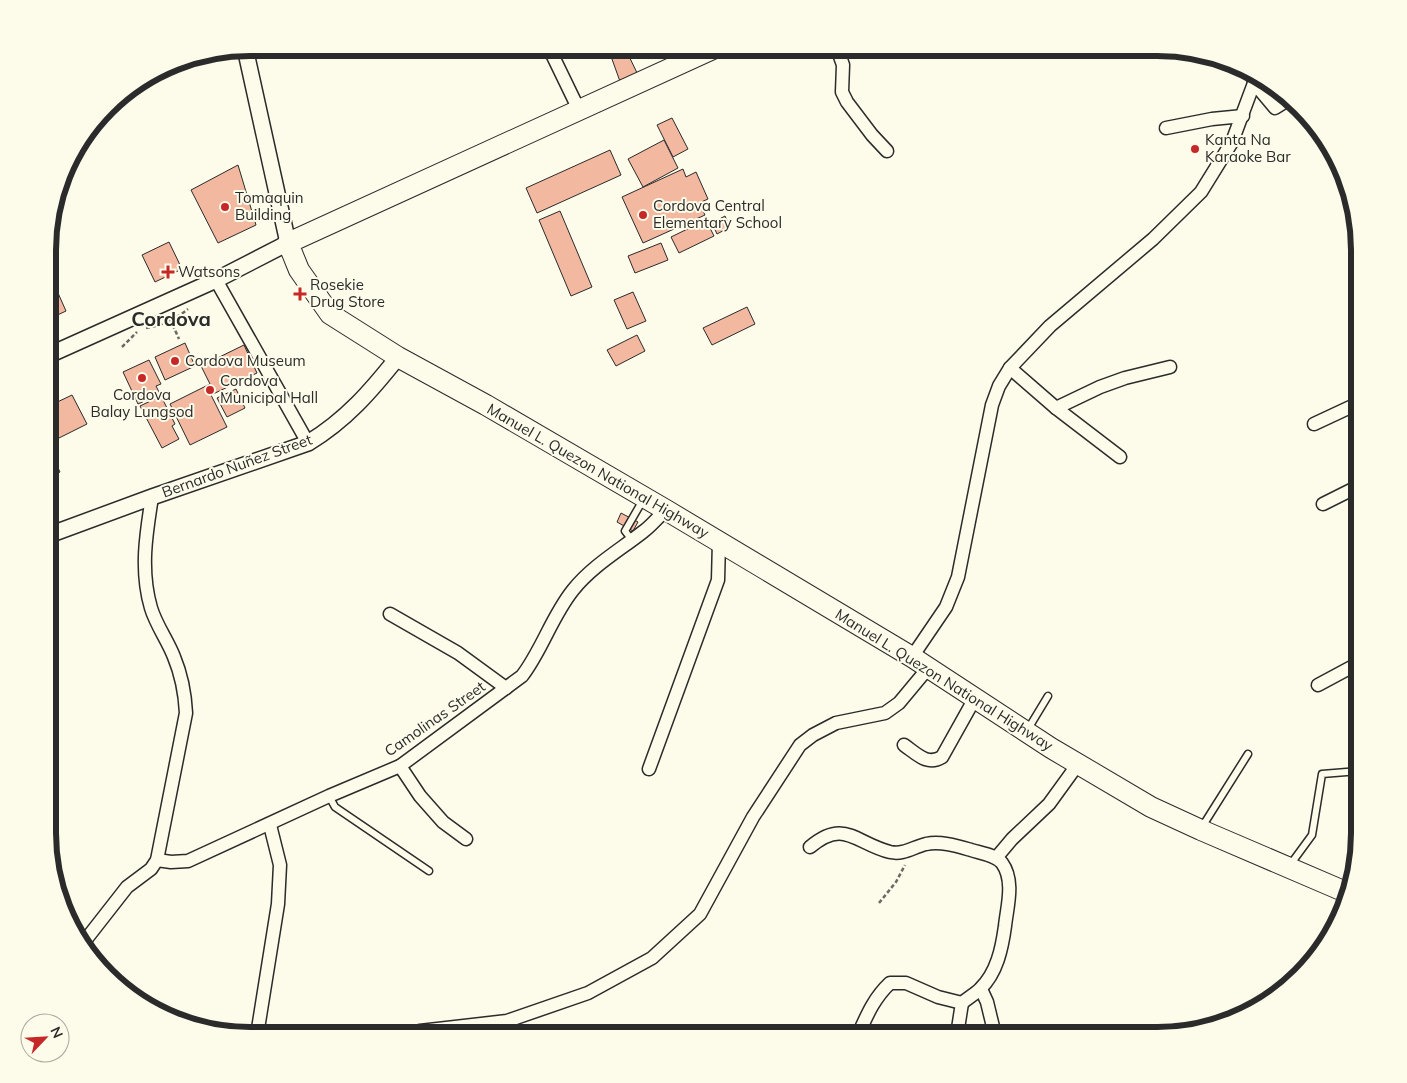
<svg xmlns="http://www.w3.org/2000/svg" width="1407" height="1083" font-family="Mulish,sans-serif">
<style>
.building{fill:#f2b8a0;stroke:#2b2b2b}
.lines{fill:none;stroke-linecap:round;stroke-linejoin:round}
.service-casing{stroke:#2b2b2b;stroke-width:9}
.minor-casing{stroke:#2b2b2b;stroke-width:15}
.tertiary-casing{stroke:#2b2b2b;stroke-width:18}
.primary-casing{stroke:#2b2b2b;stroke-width:22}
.path{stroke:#6a6964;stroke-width:2.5;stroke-dasharray:4 2.5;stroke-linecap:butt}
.service{stroke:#fdfbea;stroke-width:6}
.minor{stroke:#fdfbea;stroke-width:12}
.tertiary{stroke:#fdfbea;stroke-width:15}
.primary{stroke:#fdfbea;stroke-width:20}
.poi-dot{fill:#c62828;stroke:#fdfbea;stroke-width:2}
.labels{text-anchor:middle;stroke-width:4;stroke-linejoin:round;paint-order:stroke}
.poi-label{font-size:15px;fill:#2b2b2b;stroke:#fdfbea;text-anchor:start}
.street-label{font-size:15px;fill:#2b2b2b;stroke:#fdfbea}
.district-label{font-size:20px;font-weight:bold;fill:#2b2b2b;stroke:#fdfbea}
.rim{fill:none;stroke:#2b2b2b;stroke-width:6}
</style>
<rect width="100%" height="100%" fill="#fdfbea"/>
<g class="building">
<path d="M608,48H625L640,79L622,87Z"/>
<path d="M672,118L688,149L673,157L657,125Z"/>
<path d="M664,140L678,168L643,187L628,159Z"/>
<path d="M610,150L621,175L537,213L526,188Z"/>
<path d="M238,165L256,225L218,243L191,190Z"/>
<path d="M683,169L686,177L696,172L708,199L699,203L705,215L643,243L622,197Z"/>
<path d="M560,211L592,287L571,296L539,220Z"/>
<path d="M725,216L730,227L717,234L712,223Z"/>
<path d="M706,220L714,236L679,253L671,237Z"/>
<path d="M169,242L182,269L155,282L142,255Z"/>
<path d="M661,243L668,260L635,273L628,256Z"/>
<path d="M633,292L646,321L627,329L614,300Z"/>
<path d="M58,293L66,311L49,319V298Z"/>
<path d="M747,307L755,324L712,345L703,328Z"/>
<path d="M637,335L645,351L616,366L607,350Z"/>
<path d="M185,343L195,366L165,380L155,357Z"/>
<path d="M244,345L257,373L211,395L227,427L190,445L170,404L210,384L201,366Z"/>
<path d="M149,360L161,384L156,386L160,394L138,404L123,372Z"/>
<path d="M236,389L245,408L227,417L217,398Z"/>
<path d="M72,395L87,424L49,443V406Z"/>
<path d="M161,396L175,424L172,426L179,439L162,448L140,406Z"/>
<path d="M50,452L60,472L49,478V453Z"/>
<path d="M621,513L638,522L633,531L617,522Z"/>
</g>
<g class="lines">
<defs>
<g id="service">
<path d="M632,540L625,531L643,500"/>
<path d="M1028,729L1048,696"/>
<path d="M329,796L335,807L429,871"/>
<path d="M1202,827L1248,754"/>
<path d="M1290,865L1312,835L1322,774L1359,771"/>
</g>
<g id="minor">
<path d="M549,48L579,110"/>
<path d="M837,48L843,65L842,92L847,102L872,135L887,151"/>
<path d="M1254,83L1275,108L1291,98"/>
<path d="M1166,128L1212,119L1243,116"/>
<path d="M216,280L308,443"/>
<path d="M1010,368L1056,408L1120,457"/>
<path d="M1056,408L1100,387L1125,378L1170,367"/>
<path d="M1314,424L1359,403"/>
<path d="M1323,504L1359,486"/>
<path d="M390,614L458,653L506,688"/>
<path d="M912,657L946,607L958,577L992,405L999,386L1010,368L1050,326L1153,239L1201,192L1232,142L1254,83L1253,75"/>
<path d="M1318,685L1359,663"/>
<path d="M904,745C917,754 927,766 942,757L975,698"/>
<path d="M400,766L420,796L443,822L466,839"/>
<path d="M649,769L718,580L719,542"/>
<path d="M810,847C844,818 855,843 890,852C904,855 913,847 926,844C941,841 957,846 971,850C980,853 996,855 1002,863C1015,881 1007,907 1005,926C1002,948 997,973 980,989C975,994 968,998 962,1003L938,997L906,983H890C874,998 867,1015 858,1035"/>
<path d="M996,858L1012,839L1049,804L1078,764"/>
<path d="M157,860L171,862L188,861L329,796L400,766L522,676C542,650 552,616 573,590C592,566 620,550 644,531C652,525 658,517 666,510"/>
<path d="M84,942L127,887L151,869L157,860L186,713C185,694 182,676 174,657C168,641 156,625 151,608C140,571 146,534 152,497"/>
<path d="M981,989L987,1002L995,1035"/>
<path d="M257,1035L278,904L280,865L270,825"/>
<path d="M407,1035L420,1031L507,1021L588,993L652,958L700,914L753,817L800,745L813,735L836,723L885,713L899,703L929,667"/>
<path d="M957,1035L962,1003"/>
</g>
<g id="tertiary">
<path d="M49,355L216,280L288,243L245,48"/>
<path d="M49,535L152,497L308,443C346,420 371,391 398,357"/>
</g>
<path id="primary" d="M715,48L288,243L299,270L330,314L398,357L486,405L666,510L912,657L1051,748L1151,807L1201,830L1348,893"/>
</defs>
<use href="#service" class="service-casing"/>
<use href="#minor" class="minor-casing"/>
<use href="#tertiary" class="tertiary-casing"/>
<use href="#primary" class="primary-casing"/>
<g class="path">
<path d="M170,319L179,339"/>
<path d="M146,328C161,326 176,319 188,309"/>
<path d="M122,347L137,332"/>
<path d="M879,903L896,882L905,865"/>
</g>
<use href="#service" class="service"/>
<use href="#minor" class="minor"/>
<use href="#tertiary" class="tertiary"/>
<use href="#primary" class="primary"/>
</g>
<g class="poi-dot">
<circle cx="1195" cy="149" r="5"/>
<circle cx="225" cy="207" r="5"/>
<circle cx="643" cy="215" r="5"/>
<path d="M165.5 264.5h5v5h5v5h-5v5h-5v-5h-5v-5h5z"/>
<path d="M297.5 286.5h5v5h5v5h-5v5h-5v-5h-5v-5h5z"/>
<circle cx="175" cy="361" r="5"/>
<circle cx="142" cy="378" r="5"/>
<circle cx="210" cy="390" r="5"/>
</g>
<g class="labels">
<g class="poi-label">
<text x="1205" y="145">Kanta Na<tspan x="1205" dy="17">Karaoke Bar</tspan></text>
<text x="235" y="203">Tomaquin<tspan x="235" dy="17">Building</tspan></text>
<text x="653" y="211">Cordova Central<tspan x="653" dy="17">Elementary School</tspan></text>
<text x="178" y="277">Watsons</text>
<text x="310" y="290">Rosekie<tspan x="310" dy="17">Drug Store</tspan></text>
<text x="185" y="366">Cordova Museum</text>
<text x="220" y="386">Cordova<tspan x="220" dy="17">Municipal Hall</tspan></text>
<text x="142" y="400" text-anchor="middle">Cordova<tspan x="142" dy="17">Balay Lungsod</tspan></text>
</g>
<g class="street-label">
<text transform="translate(237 466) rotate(-20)" y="5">Bernardo Nuñez Street</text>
<text transform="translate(598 471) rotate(30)" y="5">Manuel L. Quezon National Highway</text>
<text transform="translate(944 680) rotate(32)" y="5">Manuel L. Quezon National Highway</text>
<text transform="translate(435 719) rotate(-35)" y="5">Camolinas Street</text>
</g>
<g class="district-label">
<text x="171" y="326">Cordova</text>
</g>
</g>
<path d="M0 0H1407V1083H0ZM250 56H1157A194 194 0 0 1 1351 250V833A194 194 0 0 1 1157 1027H250A194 194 0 0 1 56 833V250A194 194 0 0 1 250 56Z" fill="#fdfbea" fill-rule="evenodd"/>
<path class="rim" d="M250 56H1157A194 194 0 0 1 1351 250V833A194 194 0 0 1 1157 1027H250A194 194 0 0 1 56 833V250A194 194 0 0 1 250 56Z"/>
<g transform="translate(45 1038) rotate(65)"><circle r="24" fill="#fdfbea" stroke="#a9a89e"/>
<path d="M0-4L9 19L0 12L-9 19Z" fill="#c62828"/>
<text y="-8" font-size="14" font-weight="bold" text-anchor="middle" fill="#2b2b2b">N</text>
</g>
</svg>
